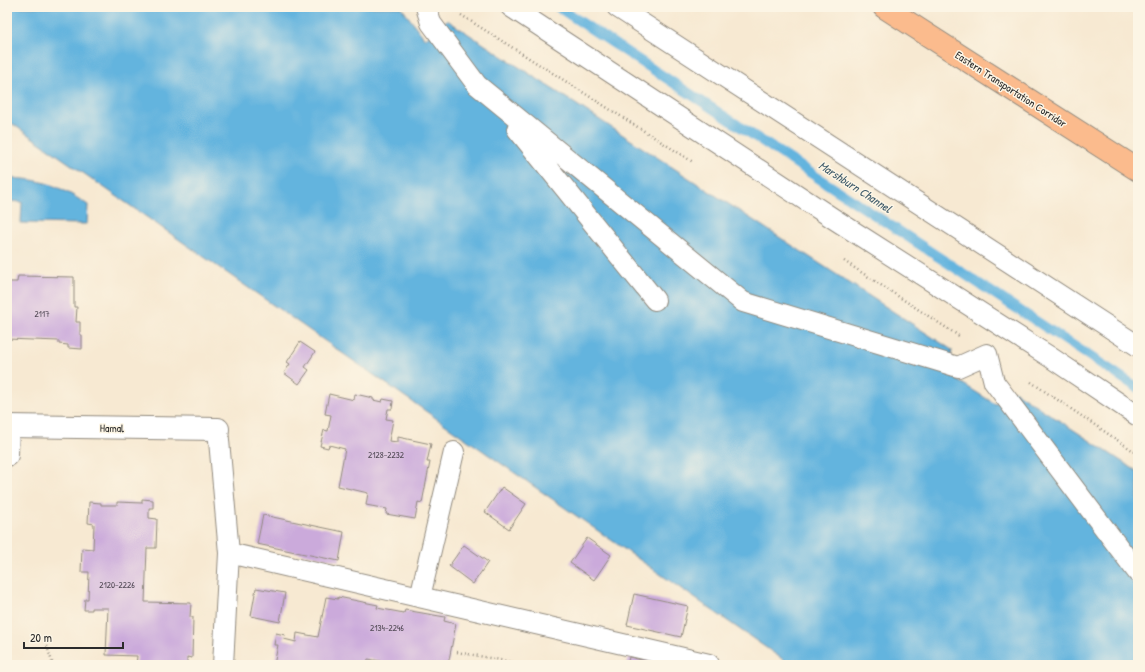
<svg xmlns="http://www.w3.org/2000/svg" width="1145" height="672" font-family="'Patrick Hand',sans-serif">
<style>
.water{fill:#63b4de;stroke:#477084}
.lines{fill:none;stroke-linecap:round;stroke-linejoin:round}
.stream{stroke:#63b4de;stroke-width:10}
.building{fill:#cbaadb}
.service-casing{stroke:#918a7e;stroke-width:22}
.minor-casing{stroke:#918a7e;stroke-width:24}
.motorway-casing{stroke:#918a7e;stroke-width:24}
.path{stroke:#918a7e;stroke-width:2.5;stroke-dasharray:1 3;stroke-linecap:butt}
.service{stroke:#fff;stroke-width:20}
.minor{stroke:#fff;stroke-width:22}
.motorway{stroke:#fbbb8d;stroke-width:22}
.labels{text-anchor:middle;stroke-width:3;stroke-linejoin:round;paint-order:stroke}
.number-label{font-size:9px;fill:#534b57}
.street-label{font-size:11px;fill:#2b2b2b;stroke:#fcf5e5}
.water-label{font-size:12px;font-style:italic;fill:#3f5b6a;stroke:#fcf5e5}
</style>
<rect width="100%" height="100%" fill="#fcf5e5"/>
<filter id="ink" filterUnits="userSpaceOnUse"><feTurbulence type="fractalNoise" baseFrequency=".025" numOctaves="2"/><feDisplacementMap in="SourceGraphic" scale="8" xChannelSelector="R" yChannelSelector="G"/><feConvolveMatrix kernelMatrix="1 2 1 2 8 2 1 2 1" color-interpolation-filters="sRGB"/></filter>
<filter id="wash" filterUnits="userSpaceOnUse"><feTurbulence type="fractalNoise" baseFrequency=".012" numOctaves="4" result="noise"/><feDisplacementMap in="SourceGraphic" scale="16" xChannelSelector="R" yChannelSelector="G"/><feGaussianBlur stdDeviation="0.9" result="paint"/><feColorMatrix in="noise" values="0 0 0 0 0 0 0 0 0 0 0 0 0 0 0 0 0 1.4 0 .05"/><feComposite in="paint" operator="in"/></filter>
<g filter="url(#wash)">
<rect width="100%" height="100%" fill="#f7e9d2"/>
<g class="water">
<path d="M7,7H401L425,39L447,20L952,350L949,375L995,404L1014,391L1138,472V665H791L7,120Z"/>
<path d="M7,178C43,179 58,185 88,205L87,224L21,223L22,202L7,201Z"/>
</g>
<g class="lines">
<path class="stream" d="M558,7L1138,388"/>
</g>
<g id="blocks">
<g class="building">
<path d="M18,276L74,277V307H77L76,322H80V335H82V349L68,348V345L59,344V341L7,339V282H17Z"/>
<path d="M300,342L315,352L305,367L309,370L299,384L284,373L290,364L287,362Z"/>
<path d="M329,394L354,400L355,394L373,398V400L382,402L383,399L393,401L392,409H388L386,419L393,420L389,441L398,442V437L431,444L427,462H430L422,503L418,502L415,519L386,514L387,509L366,505L368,493L338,486L345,449L329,445L328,448L320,446L324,430L328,431L331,415L325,414Z"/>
<path d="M502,487L526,504L509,529L485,512Z"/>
<path d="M142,499L153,500V508H149V518L157,519L156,548H147L145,602L191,603L190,617H193L192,658L187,657V665H136L137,656L106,655L108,608H92V610H84L85,599H88L89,572H81L82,548L93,549L94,524L88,523L89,502L101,503V505H117V502L142,503Z"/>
<path d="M263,515L344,532L339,561L257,544Z"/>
<path d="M587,538L611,555L594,580L570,563Z"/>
<path d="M464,545L488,562L473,584L449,566Z"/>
<path d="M256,588L285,593L280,622L251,616Z"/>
<path d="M634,594L688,606L681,637L627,625Z"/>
<path d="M326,597L338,599V597L378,605L377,608L404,613L405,610L445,617L444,621L456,624L448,665H388L380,664V661L368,659L367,665H274L278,645H274L276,633L285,635L284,639L296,642L297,633L318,637Z"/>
<path d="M629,657L642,660L643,657L672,665H627Z"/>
</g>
</g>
</g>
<g filter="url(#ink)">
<use href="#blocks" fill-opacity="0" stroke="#918a7e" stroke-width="1"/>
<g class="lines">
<defs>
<g id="service">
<path d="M426,7L431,23L477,85L743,302L958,367L987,354L994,382L1138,573"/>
<path d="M511,7L834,219L1050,357L1138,416"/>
<path d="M617,7L1138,346"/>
<path d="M517,129L655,300"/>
<path d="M218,429L229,553L709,664"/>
<path d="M420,597L454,452"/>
<path d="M223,665L229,553"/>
</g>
<g id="minor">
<path d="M7,426L218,429"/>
<path d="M7,455L8,426"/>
</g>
<path id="motorway" d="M884,7L1138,170"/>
</defs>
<use href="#service" class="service-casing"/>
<use href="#minor" class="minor-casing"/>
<use href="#motorway" class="motorway-casing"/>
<g class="path">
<path d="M461,15L693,162"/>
<path d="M844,261L959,336"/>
<path d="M1031,382L1138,454"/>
<path d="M47,646L53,665"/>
<path d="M457,652L528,665"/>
</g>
<use href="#service" class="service"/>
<use href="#minor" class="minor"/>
<use href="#motorway" class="motorway"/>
</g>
</g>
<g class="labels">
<g class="number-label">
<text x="42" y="317">2117</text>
<text x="386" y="458">2128-2232</text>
<text x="117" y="588">2120-2226</text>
<text x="387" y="631">2134-2246</text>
</g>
<g class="street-label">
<text transform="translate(1011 89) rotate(33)" y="4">Eastern Transportation Corridor</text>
<text transform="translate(112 428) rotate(1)" y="4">Hamal</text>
</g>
<g class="water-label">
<text transform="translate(855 187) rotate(33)" y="4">Marshburn Channel</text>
</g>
</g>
<rect width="1145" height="672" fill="none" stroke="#fcf5e5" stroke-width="24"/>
<path d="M24 642v6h99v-6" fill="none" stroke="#2b2b2b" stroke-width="2"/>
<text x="30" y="642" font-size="12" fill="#2b2b2b" stroke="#fcf5e5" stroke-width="3" paint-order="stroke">20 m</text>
</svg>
